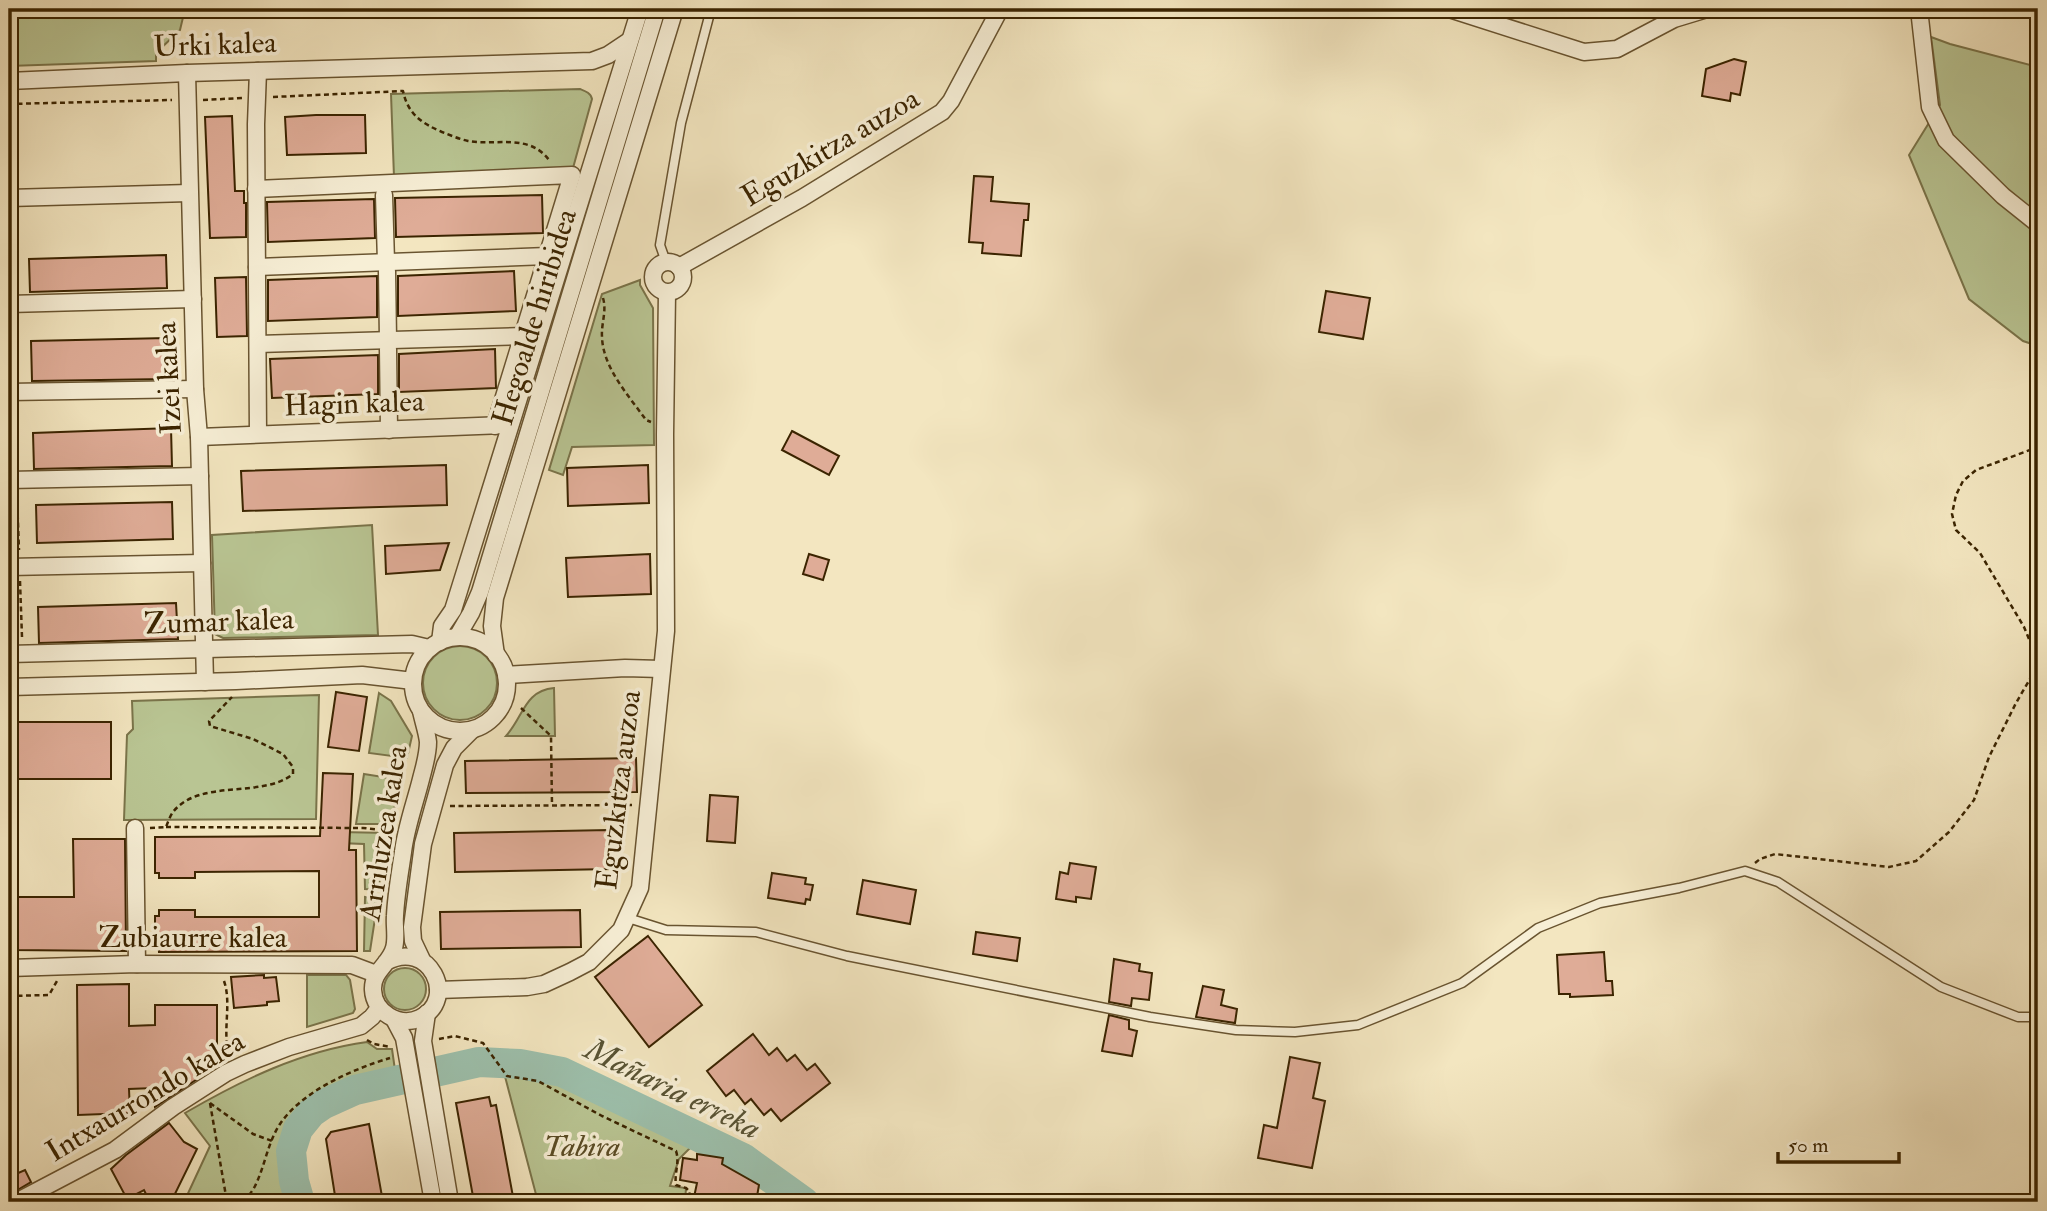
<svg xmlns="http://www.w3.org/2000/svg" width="2047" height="1211" font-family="'IM FELL Double Pica',serif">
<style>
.green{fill:#b9c593;stroke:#7a744a;stroke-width:2}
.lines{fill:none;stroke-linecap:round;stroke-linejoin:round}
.river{stroke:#9dc0ac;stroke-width:30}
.building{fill:#dfac97;stroke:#3b2400;stroke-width:2}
.lane-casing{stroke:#695430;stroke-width:11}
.street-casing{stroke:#695430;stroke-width:19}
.path{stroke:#3b2400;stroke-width:2.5;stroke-dasharray:5 3.5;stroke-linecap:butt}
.lane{stroke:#f7efd6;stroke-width:8}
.street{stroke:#f7efd6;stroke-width:16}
.labels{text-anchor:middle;stroke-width:7;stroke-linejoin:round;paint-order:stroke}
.street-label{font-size:30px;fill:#3b2400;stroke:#f7efd6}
.park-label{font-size:30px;font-style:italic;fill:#5a4c25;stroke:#f7efd6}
.water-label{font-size:32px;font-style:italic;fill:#585334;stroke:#f7efd6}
</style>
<rect width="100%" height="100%" fill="#f3e6c0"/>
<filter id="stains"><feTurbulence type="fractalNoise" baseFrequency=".00286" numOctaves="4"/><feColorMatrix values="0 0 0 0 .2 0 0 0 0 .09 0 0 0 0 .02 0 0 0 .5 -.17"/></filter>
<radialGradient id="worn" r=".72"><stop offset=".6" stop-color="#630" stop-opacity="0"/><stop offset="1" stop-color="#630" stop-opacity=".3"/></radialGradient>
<g class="green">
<path d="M9,9H185L180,30L156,53V61L9,66Z"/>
<path d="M1931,37L1950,44L2038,67V346L2023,341L1969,299L1909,155L1940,105Z"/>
<path d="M580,89C585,91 591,93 592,99L573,168L394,177L391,94Z"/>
<path d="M640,280V285L653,308L654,445L572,447L563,475L549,470L602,294Z"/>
<path d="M372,525L378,635L223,638L215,634L212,535Z"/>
<circle cx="460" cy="683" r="37"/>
<path d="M554,688L555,736H506C524,716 524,691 554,688Z"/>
<path d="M379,693L391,701L412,736L407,758L369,753Z"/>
<path d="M319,695L316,819L124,820L127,735L133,729L132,701Z"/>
<path d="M364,774L402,780L390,824H356Z"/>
<path d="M340,832L388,833L378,890L365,889L364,844L339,843Z"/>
<path d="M365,897L378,899L370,951H364Z"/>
<circle cx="405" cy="989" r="21"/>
<path d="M307,975H346L350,980L355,1009L353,1013L307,1027Z"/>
<path d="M367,1042L377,1049H392L395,1070C339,1081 273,1105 284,1176C286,1185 289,1194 291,1202H184L210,1146L185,1113C242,1080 301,1051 367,1042Z"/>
<path d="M502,1065L558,1071L576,1084L612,1098L647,1120L693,1145L679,1159L670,1186L686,1188L685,1202H538Z"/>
</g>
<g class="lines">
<path class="river" d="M300,1202L294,1181L291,1151L298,1129L311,1113L324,1104L355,1090L479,1062L520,1064L562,1072L743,1158L804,1202"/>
</g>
<g class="building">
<path d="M1734,59L1746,62L1740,95L1731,93L1730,101L1702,96L1706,69Z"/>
<path d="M316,115H365L366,153L287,155L285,117Z"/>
<path d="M232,116L235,191H244V203H246V237L210,238L205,117Z"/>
<path d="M974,176L993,177L991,201L1029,204L1028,220H1024L1021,256L982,253L983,243L969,242Z"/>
<path d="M542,195L543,233L396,237L395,198Z"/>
<path d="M374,199L375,238L268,242L267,202Z"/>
<path d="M166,255L167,288L30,292L29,259Z"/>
<path d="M514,271L516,311L398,316V276Z"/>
<path d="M377,276V317L268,321V280Z"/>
<path d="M246,277L247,336L217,337L215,278Z"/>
<path d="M1326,291L1370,298L1363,339L1319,332Z"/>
<path d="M167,338L168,379L32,381L31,341Z"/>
<path d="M495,349L496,388L399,392V354Z"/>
<path d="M378,355V394L272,398L270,359Z"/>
<path d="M171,428L172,466L34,469L33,433Z"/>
<path d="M792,431L839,456L829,475L782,450Z"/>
<path d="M446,465L447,505L243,511L241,471Z"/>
<path d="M648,465L649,503L568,506L567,468Z"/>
<path d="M172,502L173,539L37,543L36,505Z"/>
<path d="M449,543L440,570L386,574L385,546Z"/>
<path d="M650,554L651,594L568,597L566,558Z"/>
<path d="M809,554L829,560L823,580L803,574Z"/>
<path d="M176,603L178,639L39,643L38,607Z"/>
<path d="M336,692L367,697L359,751L328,747Z"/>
<rect x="9" y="722" width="102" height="57"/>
<path d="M636,758L637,792L466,793L465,761Z"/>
<path d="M323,773L353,774L349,850H356L357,951L159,952L158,938H155V916H159V910H195V917H319V871L195,872V878H159V873H155V837L320,836Z"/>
<path d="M710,795L738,797L735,843L707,841Z"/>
<path d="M609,830L610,869L455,872L454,833Z"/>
<path d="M73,839H125L126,951L9,950V897H74Z"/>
<path d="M1070,863L1096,867L1091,899L1076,897V902L1056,899L1060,872L1068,874Z"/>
<path d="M772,873L806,878L805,884L813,885L810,900L806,899L805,904L768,898Z"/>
<path d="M863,880L916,890L910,924L857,914Z"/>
<path d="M580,910L581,947L441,949L440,912Z"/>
<path d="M976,932L1020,938L1017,961L973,954Z"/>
<path d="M648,936L702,1005L649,1047L595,977Z"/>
<path d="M1604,952L1606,981H1612L1613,995L1570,997V994H1559L1557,955Z"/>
<path d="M1114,959L1140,964L1139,971L1152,973L1149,1000L1132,998L1131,1006L1109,1002Z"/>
<path d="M264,975V978L276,977L279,1001L267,1002V1005L234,1008L231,977Z"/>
<path d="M129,984V1026L155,1025V1005H217V1066L155,1107L154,1088L129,1089L130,1113L78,1115L77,985Z"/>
<path d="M1203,986L1224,990L1221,1005L1237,1009L1235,1023L1196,1017Z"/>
<path d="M1109,1015L1129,1020V1029L1137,1031L1132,1056L1102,1051Z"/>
<path d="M753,1034L769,1055L777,1048L787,1061L795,1055L807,1070L815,1064L830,1083L781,1121L771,1109L764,1115L751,1099L745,1104L734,1090L726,1096L707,1071Z"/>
<path d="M1290,1057L1320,1063L1313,1098L1325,1101L1312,1168L1258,1158L1264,1125L1277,1128Z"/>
<path d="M489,1097L491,1106L496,1105L514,1202H474L456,1103Z"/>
<path d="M169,1123L184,1142L197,1149L171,1202H150L144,1190L127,1199L111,1169L126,1155Z"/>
<path d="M369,1124L383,1202H336L326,1139L331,1132Z"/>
<path d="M697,1154L723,1158L722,1164L759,1185L756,1202H693L697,1183L680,1180L683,1158L697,1160Z"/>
<path d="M25,1170L31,1182L9,1195V1177Z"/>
</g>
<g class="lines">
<defs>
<g id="lane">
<path d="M666,262L660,245L681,123L711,9"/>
<path d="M628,918L666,930L756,932L847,956L1150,1017L1236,1030L1295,1032L1358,1025L1462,983L1538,928L1600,903L1679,888L1745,871L1778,882L1941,987L2018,1017H2038"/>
</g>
<g id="street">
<path d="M1449,9L1584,52L1617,49L1674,19L1707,9"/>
<path d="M1919,9L1930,107L1946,140L2003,196L2038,224"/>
<path d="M258,71L256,124L258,434"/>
<path d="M187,73L195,389L199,437L205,682"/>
<path d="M9,81L187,73L592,61L608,55L629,41"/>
<path d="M256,189L572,175L495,426"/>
<path d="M384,195L386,262"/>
<path d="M9,198L189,193"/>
<circle cx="668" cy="277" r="15"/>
<path d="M257,267L547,256"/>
<path d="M679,267L802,198L942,112L951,101L1000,9"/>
<path d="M387,271L388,340"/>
<path d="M9,304L193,299"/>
<path d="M258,344L523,336"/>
<path d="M388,349L389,430"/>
<path d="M9,392L195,389"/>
<path d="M199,437L504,425"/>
<path d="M9,480L200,476"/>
<path d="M9,567L202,563"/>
<path d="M457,637L471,613L480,592L657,9"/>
<circle cx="460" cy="684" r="47"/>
<path d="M440,642L442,626L453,610L640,9"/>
<path d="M9,654L412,644L429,648"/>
<path d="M496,655L492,626L495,598L675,9"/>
<path d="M506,675L625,668L661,669"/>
<path d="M9,687L236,681L362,675L413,681"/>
<path d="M135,828L137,964"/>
<path d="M422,960L413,941L412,927L423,844L445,765L454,748L472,730"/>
<path d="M386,962C429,938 459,999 420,1018C399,1028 374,1012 373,990C372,971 390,964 394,948C397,938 394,925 395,916C396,894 400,873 403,852C406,827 415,803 421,779C424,767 428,755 428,742C427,732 423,721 421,711"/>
<path d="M9,968L137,964L352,965L376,974"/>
<path d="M438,990L527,987L544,984L570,972L589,962L621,930L640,888L666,631L665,434L667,293"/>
<path d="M427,1013L423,1041L450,1202"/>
<path d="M394,1019L404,1038L433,1202"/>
<path d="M16,1202L115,1150L173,1107L226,1073L245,1064L289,1047L361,1026L372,1017L379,1008"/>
</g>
</defs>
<use href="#lane" class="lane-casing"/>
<use href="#street" class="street-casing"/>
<g class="path">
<path d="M273,97L403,91C408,114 421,123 442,132C450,135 459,139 468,141C496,146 529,133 549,160"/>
<path d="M203,100L242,98"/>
<path d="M9,104L172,100"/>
<path d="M9,277V288"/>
<path d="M603,298C607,311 601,324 602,337C603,368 629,396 646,420L651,422"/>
<path d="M10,319L12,375"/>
<path d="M14,406L16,463"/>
<path d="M17,497L19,550"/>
<path d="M20,581L22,637"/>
<path d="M521,708L551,736L552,805"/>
<path d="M450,806L632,805"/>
<path d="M166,827L363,828L392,831"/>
<path d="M150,828L166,827C168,822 170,816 173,812C200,778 262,799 293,774V767L283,754L253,739L210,726L209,721L232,697"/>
<path d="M1755,863L1760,859L1775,854L1889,867L1916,861L1949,832L1974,800L1989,757L2016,703L2034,672V651L2024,627L1980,553L1956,530L1952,514L1956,495L1963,481L1976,470L2038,447"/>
<path d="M224,981C232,1004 222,1031 229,1054"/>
<path d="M9,996L49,995L57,981"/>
<path d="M439,1039L455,1036L483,1043L507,1076L538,1081L602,1116L676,1151C680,1163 674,1173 676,1185L686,1188L690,1192L688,1202"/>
<path d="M367,1040L374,1044L391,1047"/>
<path d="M210,1103L227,1202"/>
<path d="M210,1103L253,1134L272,1141"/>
<path d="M244,1202C248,1196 253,1191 256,1184C265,1165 268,1142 280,1124C302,1091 353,1069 390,1058"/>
</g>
<use href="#lane" class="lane"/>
<use href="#street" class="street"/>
</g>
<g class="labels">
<g class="street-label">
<text transform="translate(215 44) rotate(-2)" y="10">Urki kalea</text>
<text transform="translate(830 147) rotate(-31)" y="10">Eguzkitza auzoa</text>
<text transform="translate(534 317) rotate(-73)" y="10">Hegoalde hiribidea</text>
<text transform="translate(168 378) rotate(-93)" y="10">Izei kalea</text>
<text transform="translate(354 403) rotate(-2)" y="10">Hagin kalea</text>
<text transform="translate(219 621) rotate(-2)" y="10">Zumar kalea</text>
<text transform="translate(618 790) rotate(-83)" y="10">Eguzkitza auzoa</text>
<text transform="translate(383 833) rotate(-81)" y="10">Arriluzea kalea</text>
<text x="193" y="947">Zubiaurre kalea</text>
<text transform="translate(145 1096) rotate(-31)" y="10">Intxaurrondo kalea</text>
</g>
<g class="park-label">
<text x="582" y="1156">Tabira</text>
</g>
<g class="water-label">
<text transform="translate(673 1088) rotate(26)" y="11">Mañaria erreka</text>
</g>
</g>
<rect width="2047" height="1211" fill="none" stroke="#f3e6c0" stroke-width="35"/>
<rect x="10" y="10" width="2026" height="1190" fill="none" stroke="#3b2400" stroke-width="3.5"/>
<rect x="18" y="18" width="2012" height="1176" fill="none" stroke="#3b2400" stroke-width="2"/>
<path d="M1778 1152v10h121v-10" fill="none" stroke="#3b2400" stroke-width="3.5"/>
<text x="1788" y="1152" font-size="21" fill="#3b2400" stroke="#f7efd6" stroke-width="5" paint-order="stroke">50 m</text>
<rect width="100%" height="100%" filter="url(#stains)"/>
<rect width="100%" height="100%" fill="url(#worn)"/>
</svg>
